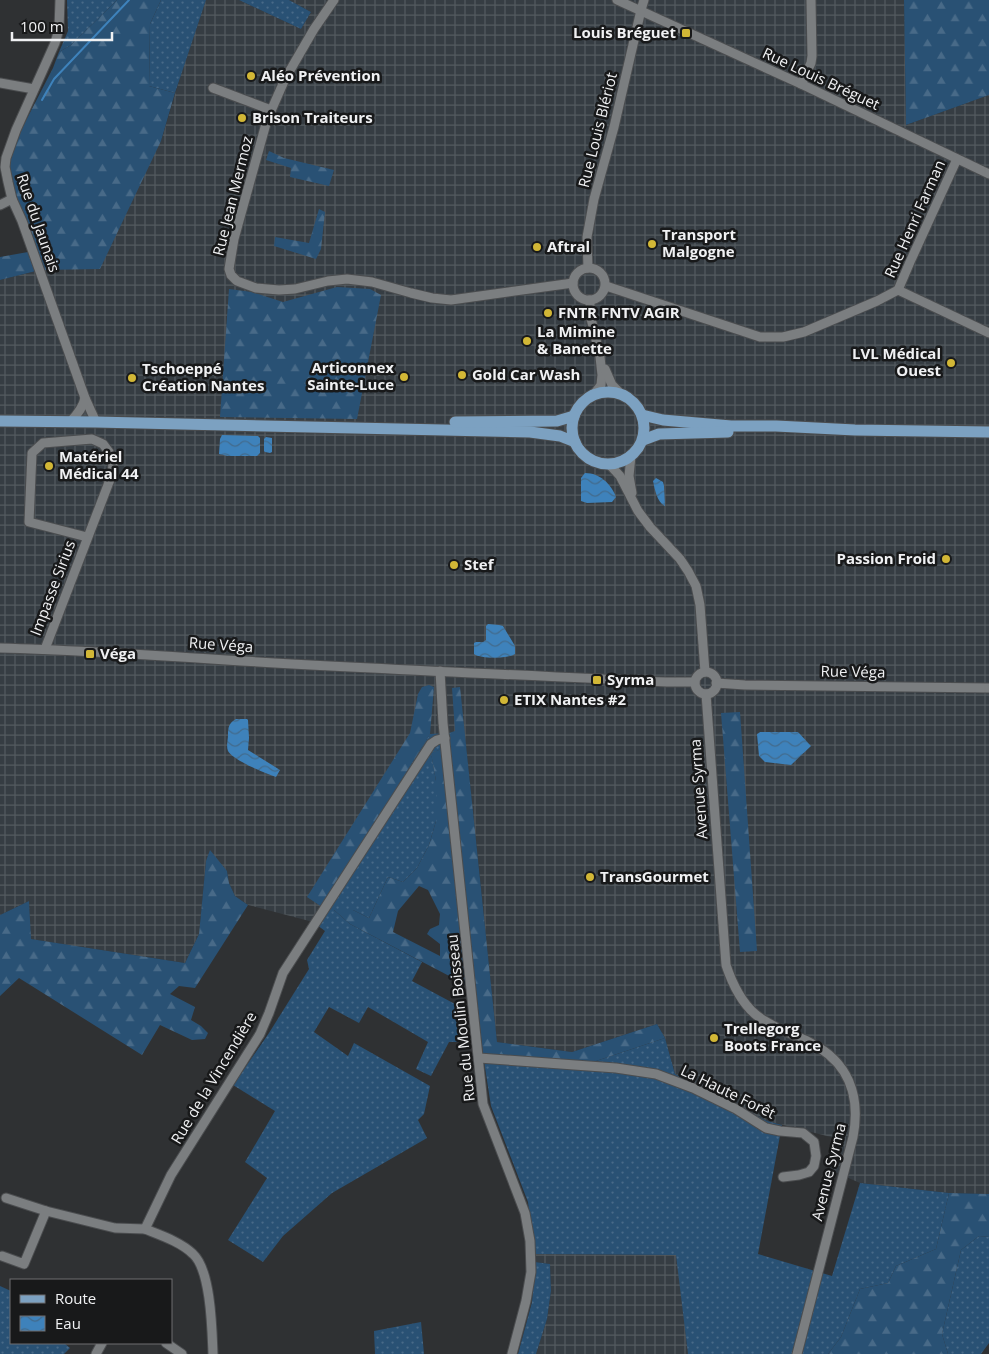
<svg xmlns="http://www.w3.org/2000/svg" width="989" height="1354" font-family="'Open Sans',sans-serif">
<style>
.industrial{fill:url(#industrial-grid)}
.grass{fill:url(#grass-dots)}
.forest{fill:url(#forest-firs);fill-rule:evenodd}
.water{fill:url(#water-waves)}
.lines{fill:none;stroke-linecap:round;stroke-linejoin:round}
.stream{stroke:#3e82bb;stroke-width:2}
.minor-casing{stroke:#4b4d4f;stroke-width:11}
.major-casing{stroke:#4b4d4f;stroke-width:13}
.minor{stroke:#7b7e80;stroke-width:9}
.major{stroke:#7ca1c1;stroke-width:11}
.poi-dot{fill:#d2b736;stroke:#18191a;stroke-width:2}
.labels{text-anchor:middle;stroke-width:5;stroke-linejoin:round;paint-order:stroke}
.poi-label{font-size:15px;font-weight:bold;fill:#f0f1f3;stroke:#18191a;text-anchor:start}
.street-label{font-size:15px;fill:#f0f1f3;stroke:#18191a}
</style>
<defs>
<pattern id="industrial-grid" width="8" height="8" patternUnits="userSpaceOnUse" patternTransform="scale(1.25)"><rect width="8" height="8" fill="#363d43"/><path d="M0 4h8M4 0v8" fill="none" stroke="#535a5f"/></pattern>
<pattern id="grass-dots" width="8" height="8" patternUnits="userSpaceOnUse" patternTransform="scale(1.25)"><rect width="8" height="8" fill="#295174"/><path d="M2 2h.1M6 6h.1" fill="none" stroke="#486a88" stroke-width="1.8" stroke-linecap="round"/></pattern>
<pattern id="forest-firs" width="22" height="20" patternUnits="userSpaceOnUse" patternTransform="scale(1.25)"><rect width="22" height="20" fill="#295174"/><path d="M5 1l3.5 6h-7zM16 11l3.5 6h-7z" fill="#486a88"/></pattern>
<pattern id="water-waves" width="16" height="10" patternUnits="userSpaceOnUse" patternTransform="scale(1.25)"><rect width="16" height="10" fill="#3e82bb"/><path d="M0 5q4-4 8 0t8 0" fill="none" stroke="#426b8d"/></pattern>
</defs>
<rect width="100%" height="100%" fill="#2f3133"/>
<g class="industrial">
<path d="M206,0H239L301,29L311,12L289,0H904L906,125L989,95V1194L949,1193L860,1183L830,1170L839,1139L767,1121L675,1074L665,1038L657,1024L572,1052L497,1042L465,736L313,922L248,905L235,896L229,883L227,871L206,861L199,934L185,963L30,939L29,901L0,915V280L40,270L161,141L182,71Z"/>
<path d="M534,1254L677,1255L688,1354H536L547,1319L551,1291L550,1264L535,1262Z"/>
</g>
<g class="grass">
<path d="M67,0H117L71,45L59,52L68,31Z"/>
<path d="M161,0H206L175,93L149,86L150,24Z"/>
<path d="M239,0H289L311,12L301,29Z"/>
<path d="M449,733L439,750L431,753L436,781V821L429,845L417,868L403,882L388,877L369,918L353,910H334L350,924L422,962L412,981L468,1011V1042H449L431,1076L416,1069L428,1042L368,1007L359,1023L329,1007L314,1032L348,1056L354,1043L430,1086L424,1114L418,1120L427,1138L332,1193L283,1236L263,1262L228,1240L267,1178L245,1162L275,1111L233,1085L269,1033L309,969L307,960L325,931L313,922L430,734Z"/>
<path d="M665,1038L675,1074L767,1121L782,1125L758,1254L832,1276L860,1183L949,1193L936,1249L896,1266L888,1283L860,1289L841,1337L828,1354H688L676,1255L534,1254L528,1202L491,1106L483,1055L590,1063Z"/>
<path d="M979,1236L989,1237V1343L981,1354H948L942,1334L961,1250Z"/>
<path d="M535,1262L550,1264L551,1291L547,1319L536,1354H518L532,1302Z"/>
<path d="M0,1286L11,1291V1343H64L70,1348L64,1354H0Z"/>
<path d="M421,1322L424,1354H375L374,1331Z"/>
</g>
<g class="forest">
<path d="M117,0H161L150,24L149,86L175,93L161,141L100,269L43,270L37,250L16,200L9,168L10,154L18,136L53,68L59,52L71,45Z"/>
<path d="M904,0H989V95L906,125Z"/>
<path d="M269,151L284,158L334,170L329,186L290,177L291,168L266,160Z"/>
<path d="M319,209L325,212L321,249L316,259L274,246L275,237L309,243Z"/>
<path d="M28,252L36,271L0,280V257Z"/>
<path d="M337,287L370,289L381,295L357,419L220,417L229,289L252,292L283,302Z"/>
<path d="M429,685L434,687L430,734L322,907L307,897L410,733L418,694L422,687Z"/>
<path d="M460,687L497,1042L572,1052L657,1024L665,1038L590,1063L483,1055L476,990L350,924L334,910H353L369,918L388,877L403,882L417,868L429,845L436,821V781L431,753L439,750L449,733L455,731L452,688ZM419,886L428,890L440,914L439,925L430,929L427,934L440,944V956L393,932L398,911Z"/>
<path d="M740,712L757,951L740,952L721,713Z"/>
<path d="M210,850L227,871L229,883L235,896L248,905L195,988L179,986L170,994L195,1007L191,1020L201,1026L208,1033L205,1039L192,1040L160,1025L142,1055L19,978L0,996V915L29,901L31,939L185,963L199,934L206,861Z"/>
<path d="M949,1193L989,1194V1237L979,1236L961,1250L942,1334L948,1354H828L841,1337L860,1289L888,1283L896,1266L936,1249Z"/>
</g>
<g class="water">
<path d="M222,435L258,436L260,438V453L257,456H228L219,454L220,439Z"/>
<path d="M266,437L272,438V452L270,453L265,452L264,451V439Z"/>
<path d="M585,473C600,473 611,484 616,497L612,502L587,503L581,501V478Z"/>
<path d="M656,478L663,482L664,486L665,506C657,502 655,490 653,481Z"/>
<path d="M488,624L499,625L503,626L515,646V654C507,659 481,659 474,654V643L476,642H483L486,640V626Z"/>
<path d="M236,719H247L248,720L249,738L248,750L280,770L276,777C266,774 233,760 228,751C226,746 228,740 228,735C228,727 229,723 236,719Z"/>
<path d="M760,732H798L811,746L791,765L765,762L759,756L757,734Z"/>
</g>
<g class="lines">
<path class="stream" d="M42,100L54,79L129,0"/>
<defs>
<g id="minor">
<path d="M60,0L59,29L55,43L16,130L6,158L5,167L8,182L12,199L22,221L85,398L96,422"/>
<path d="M334,0L314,29L285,79L267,120L234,239L229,269L231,275L237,281L256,288L279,290L295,289L328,281L347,279L372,282L411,293L432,298L451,300L573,283"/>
<path d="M617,0L801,84L989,174"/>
<path d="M0,83L34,89"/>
<path d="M801,84L811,63L812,56L811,0"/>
<path d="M213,88L271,110"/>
<path d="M0,205L12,199"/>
<circle cx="589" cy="284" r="16"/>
<path d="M588,268L587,237L594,199L614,127L641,10L644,0"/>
<path d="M606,286L760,337H783L804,332L877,301L898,290L989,333"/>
<path d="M898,290L910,262L957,159"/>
<path d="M590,300V314L600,357L602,375L601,385L595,393"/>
<path d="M605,369L612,385L620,393"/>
<path d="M70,422C77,415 83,408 85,398"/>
<path d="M631,456L629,476L632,493"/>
<path d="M609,464L620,476L638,511L650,527L680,559L688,571L696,586L700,605L705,672"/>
<path d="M0,648C76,650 151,655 226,660C373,669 520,675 667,682H695"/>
<path d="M45,649L111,477L113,466L109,452L103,444L92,439L43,443L32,453L29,522L87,537"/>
<path d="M440,671L443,723L483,1104L525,1213L530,1241L531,1272L526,1301L512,1354"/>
<circle cx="706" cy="683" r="11"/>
<path d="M716,683L745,685L989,688"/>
<path d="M706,694L726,965C732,983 740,1001 755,1014C770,1027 791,1033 809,1042C848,1061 861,1095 853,1137L797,1354"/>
<path d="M479,1058L616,1068L656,1074L693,1088L736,1109L766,1128L780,1131L803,1133L814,1142L816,1156L814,1166L809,1172L799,1175L783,1177"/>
<path d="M6,1198L46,1211L115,1228L145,1229"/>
<path d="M2,1256L24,1264L46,1211"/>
<path d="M166,1343L182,1354"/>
<path d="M96,1354L102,1343"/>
<path d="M213,1354C212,1330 211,1270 193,1254C181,1242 160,1235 145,1229L171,1175L260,1034L269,1013L283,973L431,744L437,740L445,738"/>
</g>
<g id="major">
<circle cx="608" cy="428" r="36"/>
<path d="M642,415L663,420L731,426H776L855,430L989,432"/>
<path d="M0,421L96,422L530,432L560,436L575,442"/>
<path d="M455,422L557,421L574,416"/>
<path d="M643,440L659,434L728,432"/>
</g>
</defs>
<use href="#minor" class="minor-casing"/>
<use href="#major" class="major-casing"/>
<use href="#minor" class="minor"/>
<use href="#major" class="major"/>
</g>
<g class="poi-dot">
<rect x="681" y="28" width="10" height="10" rx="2.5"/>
<circle cx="251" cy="76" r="5"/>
<circle cx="242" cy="118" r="5"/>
<circle cx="652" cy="244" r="5"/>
<circle cx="537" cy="247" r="5"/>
<circle cx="548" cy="313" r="5"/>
<circle cx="527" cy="341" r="5"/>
<circle cx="951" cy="363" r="5"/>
<circle cx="462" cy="375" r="5"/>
<circle cx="404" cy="377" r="5"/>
<circle cx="132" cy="378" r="5"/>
<circle cx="49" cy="466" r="5"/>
<circle cx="946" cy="559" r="5"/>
<circle cx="454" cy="565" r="5"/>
<rect x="85" y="649" width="10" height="10" rx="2.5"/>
<rect x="592" y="675" width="10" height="10" rx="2.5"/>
<circle cx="504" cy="700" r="5"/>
<circle cx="590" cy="877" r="5"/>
<circle cx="714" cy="1038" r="5"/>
</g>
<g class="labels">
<g class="poi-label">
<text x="676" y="38" text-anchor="end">Louis Bréguet</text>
<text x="261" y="81">Aléo Prévention</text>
<text x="252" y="123">Brison Traiteurs</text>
<text x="662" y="240">Transport<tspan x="662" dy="17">Malgogne</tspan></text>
<text x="547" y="252">Aftral</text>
<text x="558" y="318">FNTR FNTV AGIR</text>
<text x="537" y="337">La Mimine<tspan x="537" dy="17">&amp; Banette</tspan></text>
<text x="941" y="359" text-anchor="end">LVL Médical<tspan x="941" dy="17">Ouest</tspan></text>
<text x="394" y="373" text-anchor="end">Articonnex<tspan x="394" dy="17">Sainte-Luce</tspan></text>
<text x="142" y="374">Tschoeppé<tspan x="142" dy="17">Création Nantes</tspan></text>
<text x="472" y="380">Gold Car Wash</text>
<text x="59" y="462">Matériel<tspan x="59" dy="17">Médical 44</tspan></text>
<text x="936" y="564" text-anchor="end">Passion Froid</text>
<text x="464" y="570">Stef</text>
<text x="100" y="659">Véga</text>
<text x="607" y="685">Syrma</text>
<text x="514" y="705">ETIX Nantes #2</text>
<text x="600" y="882">TransGourmet</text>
<text x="724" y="1034">Trellegorg<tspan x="724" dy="17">Boots France</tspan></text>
</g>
<g class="street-label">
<text transform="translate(821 79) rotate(25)" y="5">Rue Louis Bréguet</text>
<text transform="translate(598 130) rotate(-76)" y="5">Rue Louis Blériot</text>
<text transform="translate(233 196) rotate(-76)" y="5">Rue Jean Mermoz</text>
<text transform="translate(915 219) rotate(-66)" y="5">Rue Henri Farman</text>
<text transform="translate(38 223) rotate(71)" y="5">Rue du Jaunais</text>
<text transform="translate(53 588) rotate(-69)" y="5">Impasse Sirius</text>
<text transform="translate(221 645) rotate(4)" y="5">Rue Véga</text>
<text transform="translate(853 672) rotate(1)" y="5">Rue Véga</text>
<text transform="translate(699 789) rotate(-94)" y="5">Avenue Syrma</text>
<text transform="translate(461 1018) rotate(-96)" y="5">Rue du Moulin Boisseau</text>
<text transform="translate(214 1078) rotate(-59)" y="5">Rue de la Vincendière</text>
<text transform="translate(728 1092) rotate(26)" y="5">La Haute Forêt</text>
<text transform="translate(829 1172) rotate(-76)" y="5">Avenue Syrma</text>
</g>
</g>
<rect x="10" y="1279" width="162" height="65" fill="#18191a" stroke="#6e6f71"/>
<rect x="20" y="1295" width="25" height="8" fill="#7ca1c1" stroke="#6e6f71"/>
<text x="55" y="1304" font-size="15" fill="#f0f1f3">Route</text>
<rect x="20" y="1316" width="25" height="15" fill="url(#water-waves)" stroke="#6e6f71"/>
<text x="55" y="1329" font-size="15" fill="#f0f1f3">Eau</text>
<path d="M12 32v8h100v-8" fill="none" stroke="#f0f1f3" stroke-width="2.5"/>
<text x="20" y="32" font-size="15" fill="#f0f1f3" stroke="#18191a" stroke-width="4" paint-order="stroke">100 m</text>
</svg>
